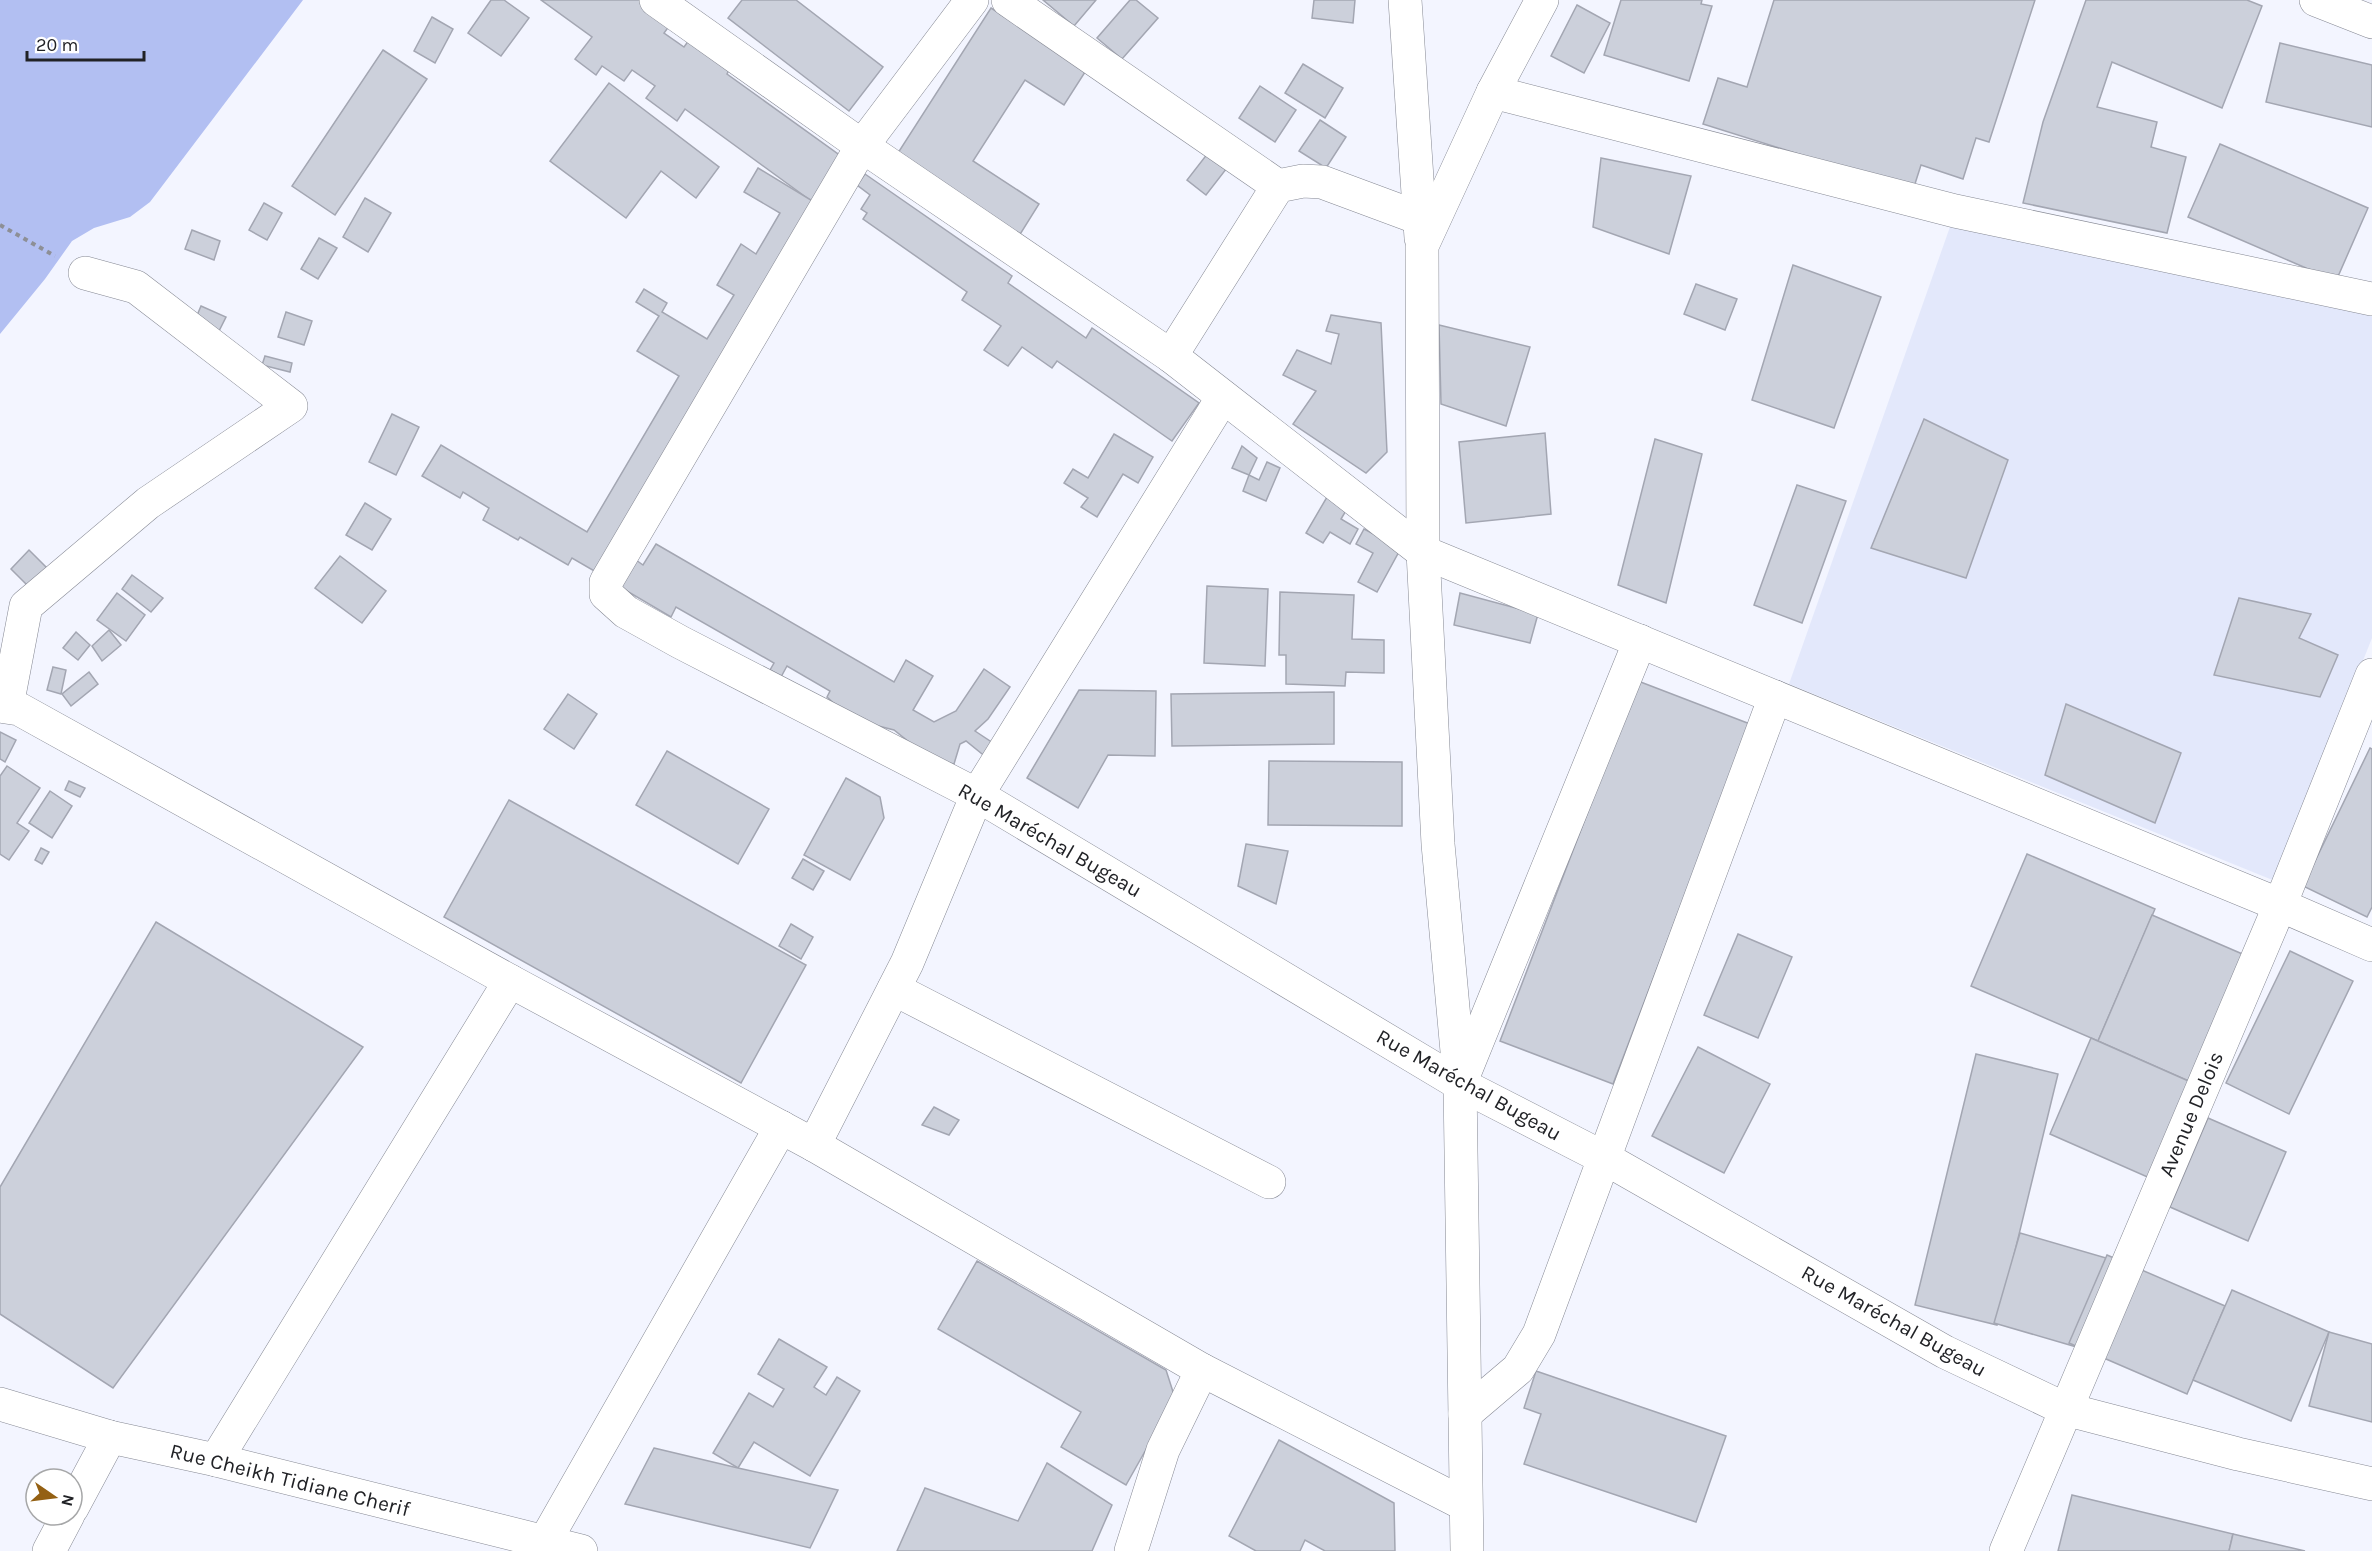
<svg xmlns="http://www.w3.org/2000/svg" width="2372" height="1551" font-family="Karla,sans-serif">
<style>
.built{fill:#e3e8fb}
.water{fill:#b2bff2}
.building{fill:#ccd0db;stroke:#a3a6b2;stroke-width:1.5}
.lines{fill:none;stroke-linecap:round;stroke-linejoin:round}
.minor-casing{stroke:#868994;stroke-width:34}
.path{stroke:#8d8f96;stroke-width:4;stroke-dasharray:4.5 4.5;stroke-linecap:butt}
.minor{stroke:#fff;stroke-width:33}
.labels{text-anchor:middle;stroke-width:4.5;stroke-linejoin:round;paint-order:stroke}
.street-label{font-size:21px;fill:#212226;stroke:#fff}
</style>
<rect width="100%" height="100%" fill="#f3f5ff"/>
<path class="built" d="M1951,224L2372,310V638L2275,881L1789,684Z"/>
<path class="water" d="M0,0H303L150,202L130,217L94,228L72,241L45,279L0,334Z"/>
<g class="building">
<path d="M491,0H504L529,18L501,56L468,33Z"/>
<path d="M541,0H645L673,21L664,33L684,47L689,40L729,70L727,74L845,159L814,203L685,109L677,121L646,98L655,86L632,70L624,81L602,66L596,75L575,59L592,37Z"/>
<path d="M742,0H796L883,67L849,111L728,18Z"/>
<path d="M1043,0H1096L1074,26Z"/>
<path d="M1130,0H1136L1158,18L1122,59L1097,38Z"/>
<path d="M1314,0H1355L1353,23L1312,18Z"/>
<path d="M1621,0H1702L1701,4L1712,6L1689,81L1604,55Z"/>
<path d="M1774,0H2035L1989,142L1976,138L1963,179L1921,165L1913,190L1703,124L1718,78L1747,87Z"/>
<path d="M2086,0H2247L2262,6L2222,108L2112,62L2097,107L2157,122L2151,147L2186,157L2167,233L2023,203L2043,122Z"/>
<path d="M1577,5L1610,23L1584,73L1551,56Z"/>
<path d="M991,8L1087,69L1064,105L1025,80L973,161L1039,204L1019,236L896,156Z"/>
<path d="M432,17L453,29L435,63L414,51Z"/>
<path d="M2280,43L2372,65V127L2266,102Z"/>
<path d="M383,50L427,79L335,215L292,186Z"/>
<path d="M1303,64L1343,88L1325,118L1285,93Z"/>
<path d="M609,83L719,167L696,198L661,171L626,218L550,161Z"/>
<path d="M1260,86L1296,110L1275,142L1239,118Z"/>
<path d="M1320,120L1346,137L1326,168L1299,151Z"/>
<path d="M2220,144L2368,208L2336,281L2188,217Z"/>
<path d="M1208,153L1227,168L1206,195L1187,180Z"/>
<path d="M1601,158L1691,176L1669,254L1593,227Z"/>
<path d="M758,168L829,211L596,572L572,558L568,565L520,537L518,540L483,520L489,508L463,492L460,498L422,476L441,445L587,532L679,376L637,351L659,316L636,302L644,289L667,303L662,312L707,339L734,295L717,285L741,244L756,254L780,213L744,192Z"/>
<path d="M865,174L1012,276L1008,283L1086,338L1092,328L1199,403L1172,441L1057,361L1052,368L1022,347L1008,366L984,350L1001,326L962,300L967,292L863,219L867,213L861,209L870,195L857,185Z"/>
<path d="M365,198L391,213L368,252L343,237Z"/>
<path d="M264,203L282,213L267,240L249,230Z"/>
<path d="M192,230L220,241L214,260L185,249Z"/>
<path d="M319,238L337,248L318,279L301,269Z"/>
<path d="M1793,265L1881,297L1834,428L1752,400Z"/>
<path d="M1696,284L1737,299L1725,330L1684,314Z"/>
<path d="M201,306L226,317L219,331L195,320Z"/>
<path d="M286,312L312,321L304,345L278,337Z"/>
<path d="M1331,315L1381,323L1387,452L1366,473L1293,424L1316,391L1283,375L1297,350L1331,364L1339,334L1326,331Z"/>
<path d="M1439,325L1530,347L1506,426L1441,404Z"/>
<path d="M265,356L292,363L290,372L262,365Z"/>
<path d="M392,414L419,427L396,475L369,462Z"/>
<path d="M1924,419L2008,460L1966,578L1871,548Z"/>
<path d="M1545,433L1551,514L1466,523L1459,442Z"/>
<path d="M1114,434L1153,457L1138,483L1123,474L1097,517L1081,507L1088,498L1064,483L1073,469L1088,478Z"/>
<path d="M1655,439L1702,454L1666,603L1618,585Z"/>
<path d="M1242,446L1257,458L1249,475L1232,468Z"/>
<path d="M1267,462L1280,468L1266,501L1243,491L1249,475L1259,480Z"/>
<path d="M1797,485L1846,501L1802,623L1754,605Z"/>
<path d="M1327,497L1347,509L1341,519L1358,529L1350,544L1330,532L1323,543L1306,533Z"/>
<path d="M365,503L391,519L372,550L346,535Z"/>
<path d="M1364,529L1401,548L1377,592L1358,582L1373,553L1356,544Z"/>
<path d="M656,544L894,682L906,660L933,676L913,710L934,722L956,711L984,669L1010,687L988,719L975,731L996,745L987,758L966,741L960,744L954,764L929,758L894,730L851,719L827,697L830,691L787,666L781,677L770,670L774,663L676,607L671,617L620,587L636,560L643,565Z"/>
<path d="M29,550L47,568L29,587L11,569Z"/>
<path d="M340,556L386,591L362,623L315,588Z"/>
<path d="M132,575L163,598L151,612L122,589Z"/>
<path d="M1207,586L1268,589L1265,666L1204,663Z"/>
<path d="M1280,592L1354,595L1352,639L1384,640V673L1346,672L1345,686L1286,684V655H1279Z"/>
<path d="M117,593L145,615L126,641L97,620Z"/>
<path d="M1460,593L1538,614L1530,643L1454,625Z"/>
<path d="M2239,598L2311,614L2299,638L2338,655L2320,697L2214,675Z"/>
<path d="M109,630L121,645L102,661L92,646Z"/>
<path d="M76,632L90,645L78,660L63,648Z"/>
<path d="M53,667L66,670L61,694L47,690Z"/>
<path d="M89,672L98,684L71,706L62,694Z"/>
<path d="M1638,681L1750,724L1613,1084L1500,1041Z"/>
<path d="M1079,690L1156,691L1155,756L1108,755L1078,808L1027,778Z"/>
<path d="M1334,692V744L1172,746L1171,694Z"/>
<path d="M568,694L597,714L574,749L544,729Z"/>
<path d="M2066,704L2181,753L2155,823L2045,775Z"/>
<path d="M0,732L16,740L5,762L0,759Z"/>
<path d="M2370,748L2372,749V907L2367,917L2303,886Z"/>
<path d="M667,751L769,809L738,864L636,805Z"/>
<path d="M1269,761L1402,762V826L1268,825Z"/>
<path d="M7,766L40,788L17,823L29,831L9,860L0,854V776Z"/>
<path d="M846,778L880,797L884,818L850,880L804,855Z"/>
<path d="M69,781L85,788L80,797L65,790Z"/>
<path d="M50,791L72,806L52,838L29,823Z"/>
<path d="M509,800L806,965L741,1083L444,917Z"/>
<path d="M1246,844L1288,851L1276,904L1238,886Z"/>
<path d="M41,848L49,852L42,864L35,860Z"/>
<path d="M2027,854L2155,909L2098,1041L1971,986Z"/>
<path d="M803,859L824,871L813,890L792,878Z"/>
<path d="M2152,915L2247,956L2193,1083L2098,1041Z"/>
<path d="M156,922L363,1047L113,1388L0,1314V1187Z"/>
<path d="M791,924L813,937L801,959L779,946Z"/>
<path d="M1738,934L1792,957L1758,1038L1704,1015Z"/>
<path d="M2290,951L2353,981L2289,1114L2226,1083Z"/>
<path d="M2091,1038L2193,1083L2152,1179L2050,1134Z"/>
<path d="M1698,1047L1770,1084L1724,1173L1652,1136Z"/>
<path d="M1976,1054L2058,1074L1997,1325L1915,1305Z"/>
<path d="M934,1107L959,1120L949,1135L922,1125Z"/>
<path d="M2208,1118L2286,1152L2248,1241L2170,1207Z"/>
<path d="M2020,1233L2106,1258L2080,1348L1994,1323Z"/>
<path d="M2107,1255L2225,1306L2187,1394L2069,1343Z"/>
<path d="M977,1261L1166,1370L1175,1398L1126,1485L1061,1447L1081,1412L938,1329Z"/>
<path d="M2232,1290L2329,1332L2291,1421L2193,1380Z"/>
<path d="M2329,1332L2372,1344V1422L2309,1406Z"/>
<path d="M779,1339L827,1367L814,1387L826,1395L837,1377L860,1391L810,1476L754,1442L738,1468L713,1453L749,1393L773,1407L784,1389L758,1374Z"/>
<path d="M1536,1371L1726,1436L1696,1522L1524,1464L1541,1414L1524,1408Z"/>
<path d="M1279,1440L1394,1503L1395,1551H1325L1305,1540L1300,1551H1256L1229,1536Z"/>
<path d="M654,1448L738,1468L838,1490L810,1548L625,1504Z"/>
<path d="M1047,1463L1112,1505L1092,1551H897L925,1488L1018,1521Z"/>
<path d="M2072,1495L2233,1534L2229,1551H2058Z"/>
<path d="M2233,1534L2305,1551H2229Z"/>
</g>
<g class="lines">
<defs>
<g id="minor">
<path d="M656,0L862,146L1171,356L1423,552L2280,905L2372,945"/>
<path d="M972,0L862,146L606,582V594L626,612L680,642L977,795L1460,1084L1606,1159L1945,1352L2065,1409L2238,1454L2372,1484"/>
<path d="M1008,0L1278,186"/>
<path d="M1405,0L1421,238"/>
<path d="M2316,0L2372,22"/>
<path d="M1493,92L1955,211L2372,299"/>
<path d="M1171,356L1278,186L1303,181L1322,182L1419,218"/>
<path d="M0,706L19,709L510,981L814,1145L1202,1370L1464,1504"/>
<path d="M7,706L26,606L148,503L291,406L136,287L85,273"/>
<path d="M894,989L1269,1182"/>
<path d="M1462,1079L1640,641"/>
<path d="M814,1145L907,963L977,795L1223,397"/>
<path d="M0,1404L110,1437L216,1460L581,1551"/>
<path d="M1465,1414L1518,1369L1539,1334L1775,697"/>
<path d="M216,1460L510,981"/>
<path d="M72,1508L110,1437"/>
<path d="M49,1551L68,1515"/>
<path d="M534,1551L544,1543L781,1127"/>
<path d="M1131,1551L1163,1450L1202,1370"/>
<path d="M1467,1551L1460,1084L1438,844L1423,552L1422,246L1493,92L1542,0"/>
<path d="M2006,1551L2280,905L2372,675"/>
</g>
</defs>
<use href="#minor" class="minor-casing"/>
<path class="path" d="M0,225L55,256"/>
<use href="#minor" class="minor"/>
</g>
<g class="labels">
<g class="street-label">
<text transform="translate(1050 840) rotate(30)" y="7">Rue Maréchal Bugeau</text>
<text transform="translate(1469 1085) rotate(29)" y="7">Rue Maréchal Bugeau</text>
<text transform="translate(2191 1114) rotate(-67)" y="7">Avenue Delois</text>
<text transform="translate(1894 1321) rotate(29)" y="7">Rue Maréchal Bugeau</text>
<text transform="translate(290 1480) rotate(14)" y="7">Rue Cheikh Tidiane Cherif</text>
</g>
</g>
<g transform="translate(54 1497) rotate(104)"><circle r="28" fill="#ffffff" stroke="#a6a7a8" stroke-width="1.5"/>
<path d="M0-4.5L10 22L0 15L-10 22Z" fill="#946013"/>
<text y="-9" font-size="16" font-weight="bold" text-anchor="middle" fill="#212226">N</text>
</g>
<path d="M27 51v9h117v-9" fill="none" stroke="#212226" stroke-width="3"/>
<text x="36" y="51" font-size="18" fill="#212226" stroke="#ffffff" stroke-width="4.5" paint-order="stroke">20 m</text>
</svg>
